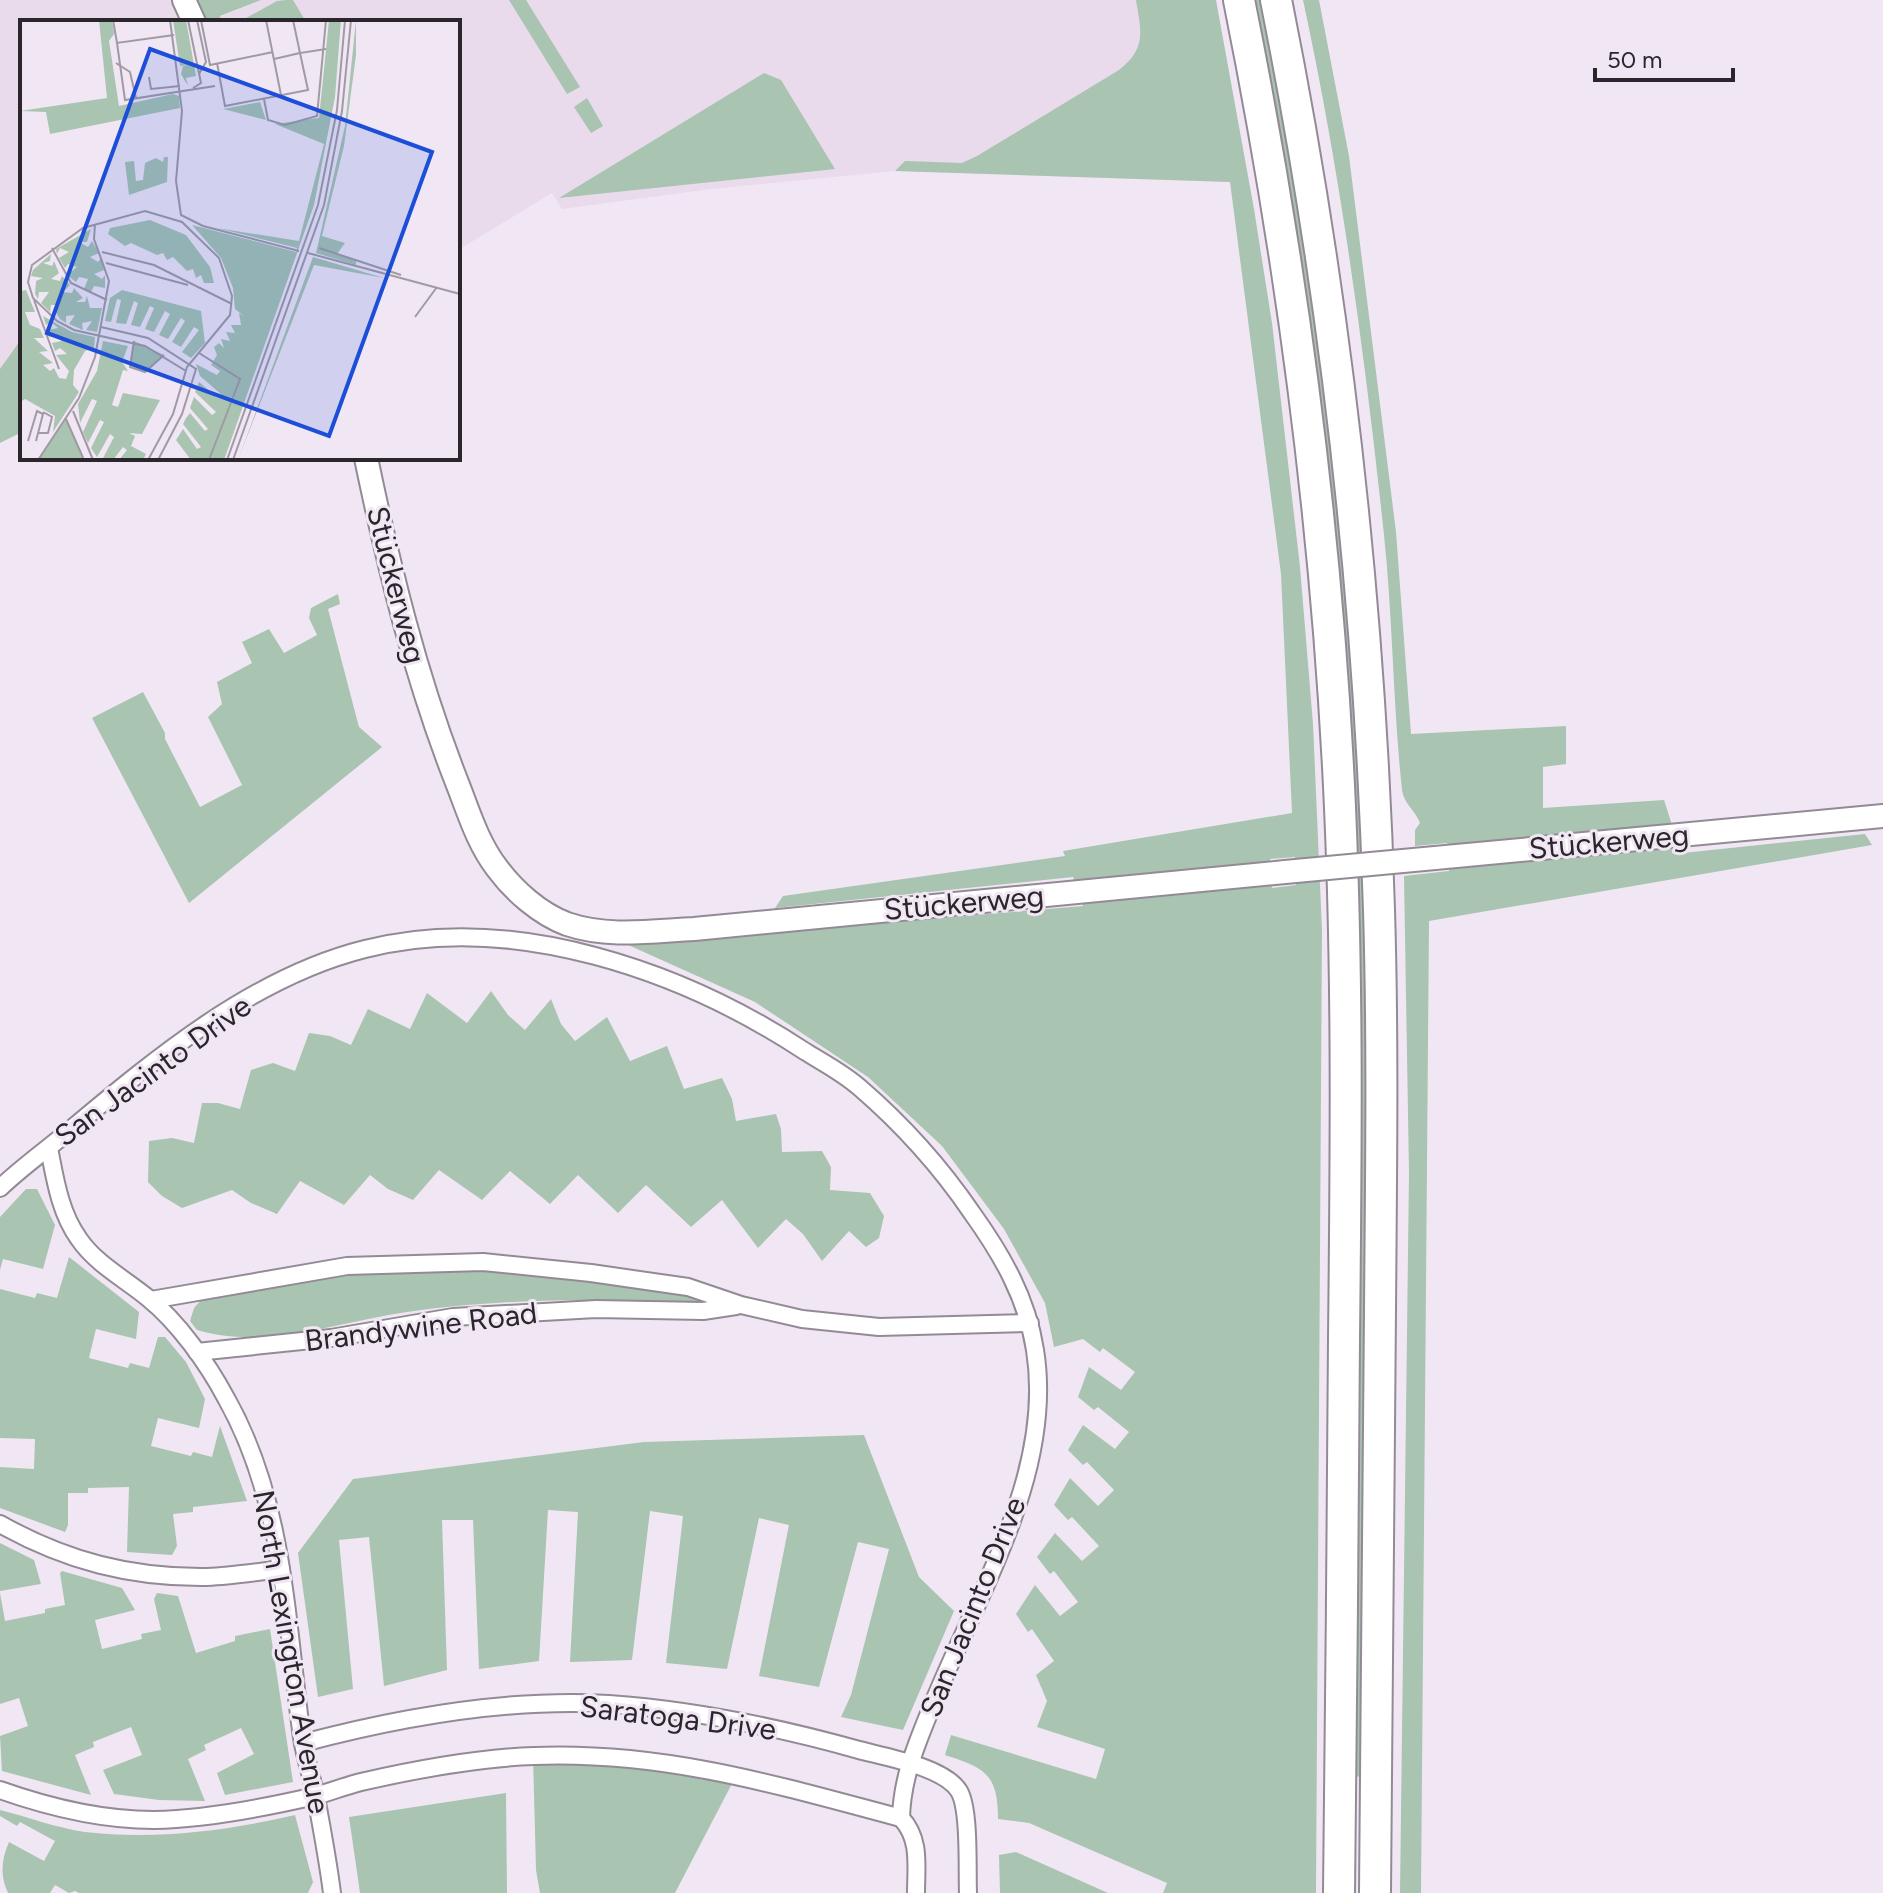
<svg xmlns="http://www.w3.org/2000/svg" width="1883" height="1893" font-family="Figtree,sans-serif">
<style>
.built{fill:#e9daec}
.green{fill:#a9c4b0}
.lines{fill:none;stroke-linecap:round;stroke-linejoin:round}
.street-casing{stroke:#938a96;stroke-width:20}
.secondary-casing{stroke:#938a96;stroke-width:26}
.highway-casing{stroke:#938a96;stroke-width:34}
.street{stroke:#fff;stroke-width:16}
.secondary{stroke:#fff;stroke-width:22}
.highway{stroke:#fff;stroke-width:30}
.secondary-bridge-casing{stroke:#938a96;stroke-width:26;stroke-linecap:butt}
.secondary-bridge{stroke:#fff;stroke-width:22}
.labels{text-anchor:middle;stroke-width:6;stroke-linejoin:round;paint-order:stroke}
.street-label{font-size:30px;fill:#2a262b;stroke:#f1e7f4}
.inset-road{fill:none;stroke:#a19aa4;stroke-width:2}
.view{fill:#1d4ed8;fill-opacity:0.15;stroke:#1d4ed8;stroke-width:4}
.inset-edge{fill:none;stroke:#2a262b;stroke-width:4}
</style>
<rect width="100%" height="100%" fill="#f1e7f4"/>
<g class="built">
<path d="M0,0H171L179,22H22V383L0,395Z"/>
<path d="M262,0H1199L1230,182L895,171L711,189L562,209L552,193L458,250V22H222L220,17Z"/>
</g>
<g class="green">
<path d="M197,0H261L220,16L222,22H208Z"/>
<path d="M286,0H293L306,22H239L277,1Z"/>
<path d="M509,0H526L580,87L567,94Z"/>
<path d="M1136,0H1216L1254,209L1272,323L1300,567L1313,724L1322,930L1316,1893H1163L1167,1883L1029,1823L998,1819C998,1774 985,1768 945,1755L951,1735L1096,1779L1105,1749L1037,1727L1047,1701L1036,1675L1054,1661L1032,1629L1028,1632L1016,1614L1035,1585L1060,1616L1078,1602L1054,1571L1050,1574L1037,1557L1055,1533L1082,1561L1099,1546L1072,1517L1068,1520L1054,1505L1070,1478L1098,1506L1114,1490L1087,1462L1083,1465L1068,1450L1083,1425L1115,1449L1129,1432L1098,1407L1094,1410L1078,1397L1089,1367L1121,1390L1135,1372L1103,1348L1100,1352L1083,1339L1054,1347L1045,1303L1004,1229L942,1146L868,1077L755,1002L626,944L1083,906L1081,900L1271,882L1272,888L1296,885L1295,857L1270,859V864L1076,884L1073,877L775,908L783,896L1065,856L1063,851L1292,813L1281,574L1230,182L895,171L905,161L962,163L977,156L1119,70C1147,48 1141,31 1136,0Z"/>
<path d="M1254,0H1261C1307,241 1342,484 1357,728C1368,913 1367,1098 1366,1284C1364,1448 1363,1612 1362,1776L1355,1777L1360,1276L1358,916L1315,367L1297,242Z"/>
<path d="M1303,0H1319L1349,156L1396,532L1411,734L1566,726V764L1543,767V808L1664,800L1673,828L1448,847L1447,843L1415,846V830L1420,823C1415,810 1404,804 1402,790C1393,706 1393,620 1384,535C1365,356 1341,176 1303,0Z"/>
<path d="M764,73L781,80L835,169L559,198Z"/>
<path d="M587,98L603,126L591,133L574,107Z"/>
<path d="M22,338V432L0,443V369Z"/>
<path d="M338,594L340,604L328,609L359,727L382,747L189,903L92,718L143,692L165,733V739L200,807L242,785L208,717L222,704L217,682L252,663L242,642L269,629L284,653L317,635L309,618L311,608Z"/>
<path d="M1865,834L1872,845L1429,921L1421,1893H1400L1409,1173L1404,876L1449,871L1450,866L1679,844L1683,853Z"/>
<path d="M491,991L508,1015L525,1030L551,999L561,1024L575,1041L607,1017L630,1061L667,1046L684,1089L722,1078L732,1099L736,1121L776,1114L781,1129L782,1152L822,1151L831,1167L830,1190L870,1193L884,1216L879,1238L866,1247L849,1231L822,1261L803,1234L786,1219L758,1248L722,1200L691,1227L646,1185L618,1213L578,1175L550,1204L510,1171L482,1200L439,1170L413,1200L388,1189L370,1175L344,1205L300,1181L277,1214L251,1203L232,1190L182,1208L162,1196L148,1182L149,1141L172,1138L194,1143L202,1103H218L240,1109L251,1070L273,1063L295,1071L309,1033L330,1036L351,1045L368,1009L410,1029L427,993L467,1023Z"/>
<path d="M26,1189H37L55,1225L43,1269L3,1259L0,1270V1217Z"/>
<path d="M69,1257L139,1312L136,1339L96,1329L89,1358L128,1368L130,1363L149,1368L158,1337H165L186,1362L205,1399L199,1428L158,1418L151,1446L191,1456L193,1452L212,1457L220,1426L247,1501L193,1507V1512L173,1514L177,1546L172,1555L127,1552L129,1487L88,1488V1493H68V1525L65,1532L0,1508V1467L34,1469L35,1439L0,1438V1289L35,1298L37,1293L57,1298Z"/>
<path d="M479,1271L586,1281L704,1299L705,1303C606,1298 505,1298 407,1312C339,1322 265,1350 197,1330L190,1321L194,1308L202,1299L270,1286L352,1274Z"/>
<path d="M864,1435L919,1577L954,1611L903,1730L841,1717L851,1695L889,1549L858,1542L819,1687L759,1676L789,1525L759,1518L727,1669L666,1663L683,1516L650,1511L632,1660L570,1662L578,1512L548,1510L539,1661L479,1669L473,1520H442L447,1670L384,1686L369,1537L339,1540L353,1689L318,1697L298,1553L353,1479L644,1442Z"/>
<path d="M0,1543L34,1560L41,1584L0,1591Z"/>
<path d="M62,1571L122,1588L135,1610L95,1620L102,1649L142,1639L141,1634L161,1630L154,1599L157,1593L178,1596L196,1653L235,1641V1636L270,1629L293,1782L225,1795L217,1773L254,1754L241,1728L204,1745L206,1750L188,1759L205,1801L159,1800L114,1794L103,1770L142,1755L131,1727L93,1742L94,1747L75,1755L91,1795L2,1771L0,1736L28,1726L19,1698L0,1704V1593L5,1621L45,1613V1609L65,1605L60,1573Z"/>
<path d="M533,1756L737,1774L675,1893H540L536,1870Z"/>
<path d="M506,1793L507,1893H360L349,1817Z"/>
<path d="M0,1810C28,1817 57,1828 85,1832C155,1840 226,1831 295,1815L313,1882L308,1893H79L75,1891L69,1893L55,1885L50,1893H8C0,1876 1,1860 9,1842L44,1861L55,1841L20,1822L17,1826L0,1816Z"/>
<path d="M1016,1852L1108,1893H1000L999,1855Z"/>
</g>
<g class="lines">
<defs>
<g id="street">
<path d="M49,1148C55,1179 60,1213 79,1239C96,1264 125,1279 148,1298C178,1322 208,1364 226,1398C285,1502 286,1622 302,1738C305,1758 312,1778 316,1797C322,1829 328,1861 332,1893"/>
<path d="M0,1188C22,1167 46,1150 69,1131C156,1058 253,977 365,949C513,911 683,971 806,1052C824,1063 843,1073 859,1087C902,1124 940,1166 972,1213C1002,1255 1027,1298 1035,1350C1055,1473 976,1596 932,1706C917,1743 902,1777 901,1818C921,1839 916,1866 916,1893"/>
<path d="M151,1300L347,1266L483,1262L591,1273L688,1287L741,1305L802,1319L879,1327L1030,1323"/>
<path d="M197,1352L331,1338L453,1317L596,1309L703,1311L736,1306"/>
<path d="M0,1524C66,1561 131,1578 207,1577C232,1576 257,1572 281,1569"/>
<path d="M303,1743C401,1717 507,1698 609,1704C694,1710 777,1727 859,1750C886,1757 944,1767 959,1791C970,1809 967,1870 968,1893"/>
<path d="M0,1790C48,1807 102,1820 154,1820C207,1819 263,1808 315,1796C330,1792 345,1786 361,1782C418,1769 476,1758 534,1756C664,1751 777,1785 901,1818"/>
</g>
<g id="secondary">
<path d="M184,0L194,22"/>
<path d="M366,458C389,568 415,675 456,780C468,810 477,842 497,868C514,891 540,914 567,924C608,938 652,931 694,929L1285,872"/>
<path d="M1435,858L1883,816"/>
</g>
<g id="highway">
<path d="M1239,0C1291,258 1326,522 1339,786C1348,970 1346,1155 1344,1339C1343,1524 1341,1708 1339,1893"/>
<path d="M1276,0C1336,299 1370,604 1379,910C1383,1043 1381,1177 1380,1311C1379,1505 1377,1699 1375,1893"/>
</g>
</defs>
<use href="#street" class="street-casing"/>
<use href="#secondary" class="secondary-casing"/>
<use href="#highway" class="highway-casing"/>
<use href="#street" class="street"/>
<use href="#secondary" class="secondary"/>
<use href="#highway" class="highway"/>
<defs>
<path id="secondary-bridge" d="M1285,872L1435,858"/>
</defs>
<use href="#secondary-bridge" class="secondary-bridge-casing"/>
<use href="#secondary-bridge" class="secondary-bridge"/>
</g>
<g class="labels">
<g class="street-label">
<text transform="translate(396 585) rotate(76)" y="10">Stückerweg</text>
<text transform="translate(1609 842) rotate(-5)" y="10">Stückerweg</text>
<text transform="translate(964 903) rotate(-5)" y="10">Stückerweg</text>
<text transform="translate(153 1071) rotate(-36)" y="10">San Jacinto Drive</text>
<text transform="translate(421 1327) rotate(-7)" y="10">Brandywine Road</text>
<text transform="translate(973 1607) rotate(-68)" y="10">San Jacinto Drive</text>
<text transform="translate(291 1652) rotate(80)" y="10">North Lexington Avenue</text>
<text transform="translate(678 1718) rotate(7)" y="10">Saratoga Drive</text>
</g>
</g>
<g transform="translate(20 20)">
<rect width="440" height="440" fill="#f1e7f4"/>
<path d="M79,0H92L94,14L89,21L99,86L153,74L159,76L160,88L30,114L26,92L0,91L87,78ZM153,0H166L176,56L166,58L168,66L161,54L163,46L171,44L160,46ZM309,0H321L315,77L294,185L204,440H171L156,420L163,409L177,429L181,427L163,404L166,398L170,393L185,411L188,409L170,388L174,377L192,395L196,392L175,372L179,362L198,378L202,375L180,356L176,344L197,355L200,351L191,345L197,335L194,327L199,323L204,328L201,319L210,321L206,312L215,313L211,305H221L219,293L225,297L215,289L213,268L201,238L172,205L276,232L277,228L197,208L279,221L304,124L255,104L299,98ZM336,0V35L324,126L302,216L325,223L317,234L336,240V245L296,233L325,106ZM240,82L246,100L203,89ZM144,137H148L147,162L109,175L105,142L114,141L116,161L123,160L125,143L136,138L143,142ZM130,200L166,215L190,247L194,263H184L181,255L176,258L173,249L167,251L153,237L147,240L143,233L137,235L111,223L105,226L88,214L90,208ZM71,209L67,222H59L68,227L72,221L79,233L70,237L78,242L81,238L84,250L74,254L82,259L85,255V268L74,266L71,272L64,269L68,259L59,257L56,262L47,255L57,247L48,244L45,248L39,238L49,232L40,228L37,234L36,229ZM31,234L30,241L23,243L32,246L34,241L39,253L31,259L40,261L42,256L50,265L43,272L52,273L54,268L63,278L56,282H65L67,276L70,288H82L77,312L66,310L72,301L62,303L63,310L49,304L55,295L46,296V303L40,299L34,289L40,285H31L30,292L21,283L29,272H19L18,279L15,274L16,261L23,258L11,256L13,250ZM293,237L364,258L294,245L218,440ZM6,270L15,292H5L10,305L20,309L24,318H14L28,331L19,332L33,343L23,345L30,351L34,348L39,358L46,359L49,351L36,335L47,334L40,328L35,331L32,323L42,321L36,315L29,317L27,310L38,308L31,302L26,305L23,296L52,312L75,317L74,328L65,331L54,350L53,365L59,372L33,412L35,396L5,379L0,382L1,271ZM102,270L181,291L185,323L171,338L162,332L179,310L174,307L161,327L152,322L165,301L161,298L148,319L139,315L150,294L145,291L134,312L125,309L134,288L130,286L120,307L111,305L118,283L114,281L106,304L96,303L101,280L97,279L91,302L85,301L90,278ZM83,321L108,326L102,342L108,351L103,350L92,385L98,387L103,373L140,380L122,414L109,413L115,416L111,426L126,434L123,440H99L107,430L103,427L93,440H82L94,417L90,414L77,437L71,428L84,402L80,400L68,423L63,412L77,381L72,379L60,403L58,384L77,351ZM114,321L144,335L125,352L110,347ZM46,399L64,440H18Z" fill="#a9c4b0"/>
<path class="inset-road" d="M93,0L97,23L154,15M150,0L162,91L156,161L161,195L183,206L279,231M168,0L181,63L173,68M177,0L186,42L179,54M181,0L190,45L253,32M246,0L261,75M97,23L105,80L195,66M254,39L280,33L273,0M96,43L110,52L116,78M197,43L205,86L288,70L280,33L306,29M129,57L131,69L160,66M244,79L248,100L265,105L297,96L306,0M32,228L51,263L87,280M299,228L381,255M82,232L134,245L212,284M288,233L440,274M86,243L168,265M14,280L39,349M395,297L417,267M81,307L128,318L176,349L162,394L138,440M114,321L110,347L125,352L144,335M179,333L220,359L189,440M53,391L73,440M46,399L64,440M18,413H28L32,397L23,392M8,421L17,391L23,394L16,421M18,440L59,378L75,337L89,261L74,219L75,204M128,440L153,394L167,347L210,295L212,276L199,238L162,202L125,191L63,208L12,245L8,262L13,278L37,301L54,310L125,326L166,351M207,440L298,185L317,90L325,0M213,440L304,185L322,91L331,0"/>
<path class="view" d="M130,29L412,132L309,416L27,313Z"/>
<rect width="440" height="440" class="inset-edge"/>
</g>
<path d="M1595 68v12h138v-12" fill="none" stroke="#2a262b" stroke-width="4"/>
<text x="1607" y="68" font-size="24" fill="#2a262b" stroke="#f1e7f4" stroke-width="6" paint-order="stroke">50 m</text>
</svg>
